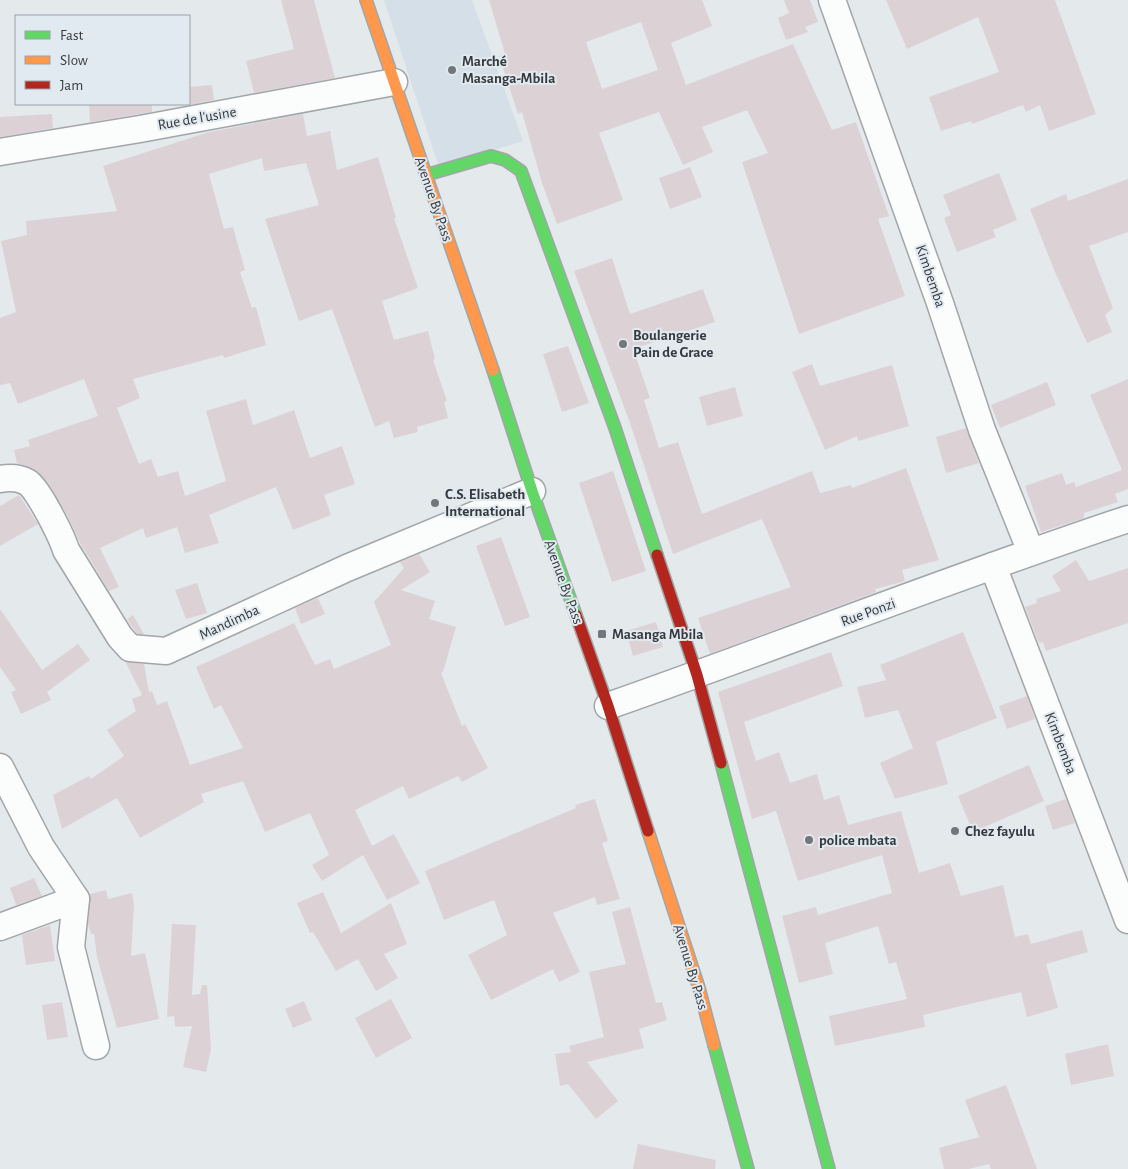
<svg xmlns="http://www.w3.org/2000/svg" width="1128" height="1169" font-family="'Alegreya Sans',sans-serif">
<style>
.built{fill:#d4dfe7}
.building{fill:#dcd2d6;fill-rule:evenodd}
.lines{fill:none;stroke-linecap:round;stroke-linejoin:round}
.street-casing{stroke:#a2a6a8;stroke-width:29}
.fast-casing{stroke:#a2a6a8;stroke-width:14}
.slow-casing{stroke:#a2a6a8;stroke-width:14}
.jam-casing{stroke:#a2a6a8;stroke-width:14}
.street{stroke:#fbfcfc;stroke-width:26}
.fast{stroke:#63d668;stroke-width:11}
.slow{stroke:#ff974d;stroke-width:11}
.jam{stroke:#b3261e;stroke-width:11}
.poi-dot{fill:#74777a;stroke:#e0eaf0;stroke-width:2}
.labels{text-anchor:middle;stroke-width:4;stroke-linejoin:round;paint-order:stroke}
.poi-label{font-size:15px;font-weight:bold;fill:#373a3d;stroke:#e0eaf0;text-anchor:start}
.street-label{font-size:15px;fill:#373a3d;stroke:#e0eaf0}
</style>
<rect width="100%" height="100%" fill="#e4e9ec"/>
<path class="built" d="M384,0H472L523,141L439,167Z"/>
<g class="building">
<path d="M281,0H314L335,78L254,93L246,61L294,49Z"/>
<path d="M489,0H702L712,26L671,43L686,85L793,44L832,130L856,122L889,216L878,219L905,296L799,334L742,162L768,153L747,110L702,127L713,152L683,165L659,112L599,133L623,200L557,224L542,183L522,112L518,114L499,56L505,54ZM641,22L658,70L602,89L586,42Z"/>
<path d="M784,0H810L818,22L805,27L808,32L786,40L778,18L789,13Z"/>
<path d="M886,0H1055L1096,114L1049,131L1040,105L1026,112L1023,105L972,124L971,121L941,131L929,97L999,72L978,17L907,49Z"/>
<path d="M212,85L214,100L189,105V87Z"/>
<path d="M89,104H152V112L90,122Z"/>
<path d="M52,114L53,128L0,137V117Z"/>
<path d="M303,114L307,136L330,131L337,170L378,157L396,218H394L418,288L382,301L394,340L428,331L435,359L433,360L447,401L444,402L448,418L417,427L418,432L394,438L389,421L375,427L332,309L299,321L265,219L319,205L306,163L264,171L262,158L209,174L224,229L233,227L245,270L240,272L252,308L256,307L266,345L224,358L223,355L133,379L140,398L117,408L139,464L151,459L158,477L178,471L185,496L226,481L206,411L246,399L253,425L294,410L310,458L342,446L355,484L324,495L331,515L293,530L276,487L209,515L219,543L185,553L177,527L146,538L143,528L100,548L119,587L109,591L80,543L68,517L49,484L34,469L17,463L14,450L30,446L28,440L98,416L84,379L18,404L10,383L0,385V318L16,312L1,241L27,235L26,221L117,211L103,166L209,132Z"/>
<path d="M690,167L702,197L670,209L659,178Z"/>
<path d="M999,173L1017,220L993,230L996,237L957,252L944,218L951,215L943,195Z"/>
<path d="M1128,179V232L1089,246L1113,308L1105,315L1112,332L1087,343L1055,272L1030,209L1066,194L1068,201Z"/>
<path d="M612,258L630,314L703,289L715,322L633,349L650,398L644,400L659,448L678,442L702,514L812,471L820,493L851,485L852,488L906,468L939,560L902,570L905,581L875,589L876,592L710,654L698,618L791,587L762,519L673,554L630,423L574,271Z"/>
<path d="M568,346L589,403L562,412L543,354Z"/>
<path d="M812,364L820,386L892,365L909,426L858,441L857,436L825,450L792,372Z"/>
<path d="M1128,379V489L1115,494L1118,502L1084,513V518L1041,532L1025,486L1062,473L1066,485L1074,482L1076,487L1122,470L1090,395Z"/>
<path d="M1047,382L1056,405L1000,428L991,405Z"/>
<path d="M735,387L743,416L707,426L699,397Z"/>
<path d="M966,428L979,463L946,473L936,437Z"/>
<path d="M613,471L646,571L612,582L579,483Z"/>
<path d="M19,495L38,524L0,546V506Z"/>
<path d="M501,537L530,617L505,626L476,546Z"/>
<path d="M419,554L430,572L401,590L435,601L429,619L456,627L443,672L441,673L462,726L465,724L488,768L462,782L458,776L409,799L403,786L355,810L372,846L394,834L420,883L387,900L363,855L322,881L312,865L329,855L310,813L265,832L243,781L201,794L204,802L140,838L117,798L62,829L53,795L89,776L91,779L124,756L107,730L136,711L132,699L142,695L125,661L144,664L149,692L152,691L157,705L167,701L190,765L243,748L221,705L214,709L196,667L294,623L315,665L330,659L334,669L391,645L374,602L404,568L400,562Z"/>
<path d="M1076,560L1089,581L1128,568V623L1046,651L1043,642L1039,643L1025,607L1037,603L1036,599L1061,591L1052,576Z"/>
<path d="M197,583L207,613L186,619L175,590Z"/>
<path d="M318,598L325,614L301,624L295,608Z"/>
<path d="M0,609L42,670L78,644L90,660L47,692L51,700L21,714L11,692L16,690L0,667Z"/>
<path d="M133,615L144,634H137L127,619Z"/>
<path d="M656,622L663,647L633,656L626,631Z"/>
<path d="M963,632L997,718L936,742L948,784L895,799L880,763L913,748L898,710L865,718L857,687L886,680L880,665Z"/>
<path d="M831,652L843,686L744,722L756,761L779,752L790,783L817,774L824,800L839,795L848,825L901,811L919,873L950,863L961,896L1003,885L1015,937L1028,934L1031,944L1082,930L1088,952L1046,964L1058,1008L1027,1017L1021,992L923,1015L925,1027L835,1046L829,1016L907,999L896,962L889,964L878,926L825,943L833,974L799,983L782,916L816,907L818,915L892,893L882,855L798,881L776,811L752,819L718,692Z"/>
<path d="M1027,696L1035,719L1007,729L999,706Z"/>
<path d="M1029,765L1044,801L973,832L958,796Z"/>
<path d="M595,799L608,841L602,843L620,899L597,905L595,897L553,913L580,972L559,982L553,969L491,1000L468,955L507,935L494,900L444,920L425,871L576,808L575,805Z"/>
<path d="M1066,799L1075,823L1053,830L1045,806Z"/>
<path d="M34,878L42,896L16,905L10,888Z"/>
<path d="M106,890L108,899L132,893L134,904L131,956L145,953L159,1019L117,1028L97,957L94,934H91L88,924L90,894Z"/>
<path d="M323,892L341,933L391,903L407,944L384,954L398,978L376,991L358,959L336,971L313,932L310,933L297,903Z"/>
<path d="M630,907L656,1003L662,1002L667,1020L639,1029L644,1048L587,1062L618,1101L596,1119L568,1084L560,1086L555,1054L571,1052L569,1046L604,1037L589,972L626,964L612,912Z"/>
<path d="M172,924L196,925L192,995L200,994L202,985H207L211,1049L206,1072L183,1067L192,1026L175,1027L174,1016L167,1017Z"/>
<path d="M50,925L55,961L26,965L22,935Z"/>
<path d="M391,999L412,1038L376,1058L355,1018Z"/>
<path d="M304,1001L312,1020L293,1028L285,1009Z"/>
<path d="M62,1002L68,1037L47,1040L42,1005Z"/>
<path d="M1108,1044L1114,1076L1071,1085L1065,1054Z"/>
<path d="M1006,1085L1037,1169H991L989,1164L969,1169H944L939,1148L979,1137L965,1100Z"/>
<path d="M638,1144L716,1160L715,1169H633Z"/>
</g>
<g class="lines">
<defs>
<g id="street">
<path d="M832,0L940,303L982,430L1031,552"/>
<path d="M0,152L140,129L394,82"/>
<path d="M0,479C10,477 18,477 27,482C38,488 62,537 66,550L120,637L130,648L166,651L347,568L532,491"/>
<path d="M993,566L1128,920"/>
<path d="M608,706C782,645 953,577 1128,519"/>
<path d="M0,767L41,847L76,899L71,947L96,1046"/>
<path d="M0,927L76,899"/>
</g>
<g id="fast">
<path d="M426,175L491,156L505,160L521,171L615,428L657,555"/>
<path d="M493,370L532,491L576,615"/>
<path d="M721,763L829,1169"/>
<path d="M714,1045L748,1169"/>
</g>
<g id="slow">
<path d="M366,0L493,370"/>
<path d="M648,831L699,988L714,1045"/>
</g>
<g id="jam">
<path d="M657,555L697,675L721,763"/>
<path d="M576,615L608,706L648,831"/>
</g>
</defs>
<use href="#street" class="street-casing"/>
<use href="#fast" class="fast-casing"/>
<use href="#slow" class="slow-casing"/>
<use href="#jam" class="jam-casing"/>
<use href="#street" class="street"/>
<use href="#fast" class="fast"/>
<use href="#slow" class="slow"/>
<use href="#jam" class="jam"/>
</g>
<g class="poi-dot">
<circle cx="452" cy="70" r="5"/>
<circle cx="623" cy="344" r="5"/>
<circle cx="435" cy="503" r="5"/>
<rect x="597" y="629" width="10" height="10" rx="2.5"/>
<circle cx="955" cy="831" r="5"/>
<circle cx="809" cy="840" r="5"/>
</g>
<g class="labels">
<g class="poi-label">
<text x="462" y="66">Marché<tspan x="462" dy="17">Masanga-Mbila</tspan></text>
<text x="633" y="340">Boulangerie<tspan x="633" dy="17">Pain de Grace</tspan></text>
<text x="445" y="499">C.S. Elisabeth<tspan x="445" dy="17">International</tspan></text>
<text x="612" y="639">Masanga Mbila</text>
<text x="965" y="836">Chez fayulu</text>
<text x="819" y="845">police mbata</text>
</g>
<g class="street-label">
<text transform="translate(197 118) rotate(-10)" y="5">Rue de l'usine</text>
<text transform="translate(434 199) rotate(71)" y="5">Avenue By Pass</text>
<text transform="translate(931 276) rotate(71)" y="5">Kimbemba</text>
<text transform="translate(564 582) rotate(70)" y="5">Avenue By Pass</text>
<text transform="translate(868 612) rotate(-20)" y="5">Rue Ponzi</text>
<text transform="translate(229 622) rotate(-25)" y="5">Mandimba</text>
<text transform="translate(1061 743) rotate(69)" y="5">Kimbemba</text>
<text transform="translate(691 967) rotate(73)" y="5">Avenue By Pass</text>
</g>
</g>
<rect x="15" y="15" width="175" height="90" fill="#e0eaf0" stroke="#9ca4a8"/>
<rect x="25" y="31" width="25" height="8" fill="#63d668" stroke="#9ca4a8"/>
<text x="60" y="40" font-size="15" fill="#373a3d">Fast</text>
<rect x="25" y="56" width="25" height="8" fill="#ff974d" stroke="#9ca4a8"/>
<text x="60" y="65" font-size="15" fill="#373a3d">Slow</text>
<rect x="25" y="81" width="25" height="8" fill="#b3261e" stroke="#9ca4a8"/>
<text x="60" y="90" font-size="15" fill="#373a3d">Jam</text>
</svg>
